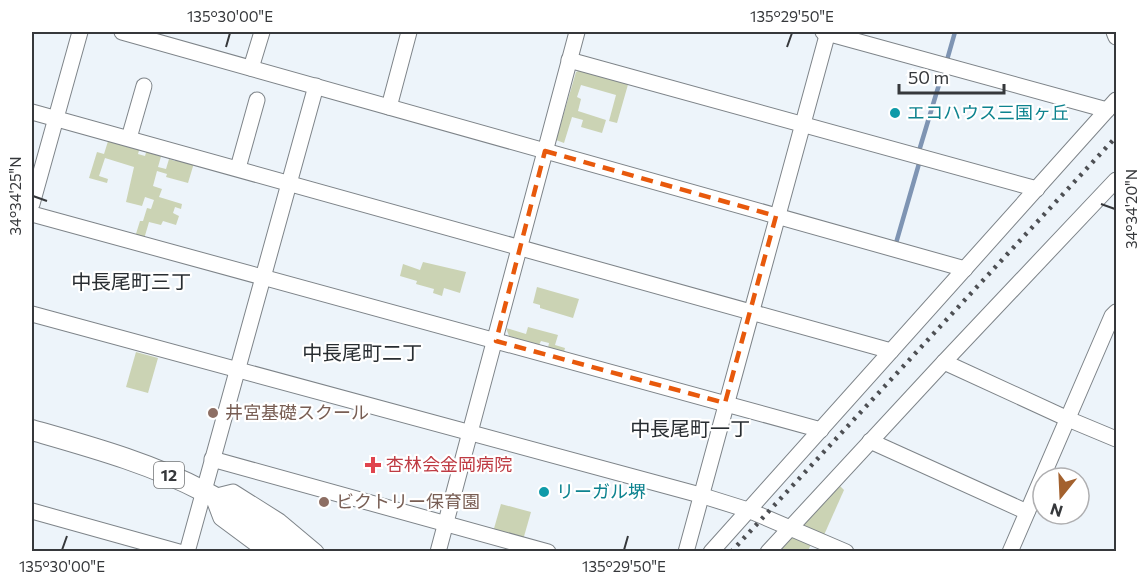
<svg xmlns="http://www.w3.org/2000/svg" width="1148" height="583" font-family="Commissioner,'Noto Sans JP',sans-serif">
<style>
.green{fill:#cbd3b4}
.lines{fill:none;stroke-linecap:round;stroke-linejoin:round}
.stream{stroke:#7e94b3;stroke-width:4.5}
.minor-casing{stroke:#7e8489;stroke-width:17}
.major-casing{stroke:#7e8489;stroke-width:22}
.minor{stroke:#fff;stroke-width:15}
.major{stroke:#fff;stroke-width:20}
.rail{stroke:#4d4f53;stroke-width:4.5;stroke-dasharray:3 6;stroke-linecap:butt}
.marked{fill:none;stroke:#e8590c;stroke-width:4.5;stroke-dasharray:12 8;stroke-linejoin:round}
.ticks{fill:none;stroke:#36383b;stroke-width:2}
.culture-dot{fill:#0f9aa8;stroke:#fff;stroke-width:2}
.education-dot{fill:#8d6e63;stroke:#fff;stroke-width:2}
.health-dot{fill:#e0444e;stroke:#fff;stroke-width:2}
.labels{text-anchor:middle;stroke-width:4.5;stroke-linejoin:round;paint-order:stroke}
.shield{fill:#fff;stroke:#727476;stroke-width:1.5}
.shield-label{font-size:16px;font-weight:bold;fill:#36383b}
.culture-label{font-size:18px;fill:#0d838f;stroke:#fff;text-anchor:start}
.education-label{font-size:18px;fill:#785e54;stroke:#fff;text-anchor:start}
.health-label{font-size:18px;fill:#be3a42;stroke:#fff;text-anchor:start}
.neighbourhood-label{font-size:20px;fill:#282d31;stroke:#fff}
.neatline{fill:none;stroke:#36383b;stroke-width:2}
.ticks-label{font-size:15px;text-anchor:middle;fill:#36383b}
</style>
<rect width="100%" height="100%" fill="#edf4fa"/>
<g class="green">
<path d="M583,69L629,81L617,123L609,121L616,95L581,85L577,97L581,99L578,111L606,120L602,133L581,127L583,120L572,117L564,143L556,140L576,72Z"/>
<path d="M109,138L140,147L138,154L145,156L147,149L162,153L158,167L166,169L169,159L175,161L176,158L194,163L188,183L166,177L167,174L157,171L153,186L162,189L159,197L182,204L181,209L175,207L173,213L179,216L176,225L163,221L161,225L149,222L144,239L135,237L140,221H143L147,208L151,209L154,200L145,197L142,206L126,202L134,167L105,158L99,176L108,179L107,183L89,178L97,152L104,154Z"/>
<path d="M423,262L466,272L460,293L444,288L442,296L433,293L434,289L416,284L417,281L400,276L403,264L420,270Z"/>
<path d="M537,287L579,299L573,318L540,308V305L533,303Z"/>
<path d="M528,327L558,335L555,345L565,348L564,352L548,348L549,343L541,341L539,345L509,336L506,328L526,334Z"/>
<path d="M136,352L158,358L148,393L126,387Z"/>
<path d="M839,485L844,490L824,535L805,527L804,522Z"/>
<path d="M501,504L531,512L523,540L493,532Z"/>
<path d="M791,536L812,542L808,551L778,552Z"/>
</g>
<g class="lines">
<g class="stream">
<path d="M947,60L955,32"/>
<path d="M919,151L944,68"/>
<path d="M896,243L920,160"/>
</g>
<defs>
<g id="minor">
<path d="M122,32L965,269"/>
<path d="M823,32L1107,110"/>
<path d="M1114,32L1116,37"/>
<path d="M569,60L1037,189"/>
<path d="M251,68L262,32"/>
<path d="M389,107L409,32"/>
<path d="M32,112L891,351"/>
<path d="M129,138L144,86"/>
<path d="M238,168L257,100"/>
<path d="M32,204L80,32"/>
<path d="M32,214L821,430"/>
<path d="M32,314L700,495L748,510L846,552"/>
<path d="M944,362L1068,419L1116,439"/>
<path d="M870,441L1027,512"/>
<path d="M212,459L548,552"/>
<path d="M32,511L179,552"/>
<path d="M187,552L316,86"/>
<path d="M267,552L221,518L213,497L233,492L279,521L316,552"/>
<path d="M438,552L577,32"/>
<path d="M686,552L828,32"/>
<path d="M711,552L1116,100"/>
<path d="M768,552L944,362L1116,180"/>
<path d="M1010,552L1112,316L1116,312"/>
</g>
<path id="major" d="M32,430C91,447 150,463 205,492C236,508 264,530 292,552"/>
</defs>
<use href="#minor" class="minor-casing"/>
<use href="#major" class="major-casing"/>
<use href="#minor" class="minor"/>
<use href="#major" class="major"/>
<path class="rail" d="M731,552L1116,137"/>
</g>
<path class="marked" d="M545,151L776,216L725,403L496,341Z"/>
<path class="ticks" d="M226,47L230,33M787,47L792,33M33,196L47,201M1101,204L1115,209M62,550L67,536M624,550L628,536"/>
<g class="culture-dot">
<circle cx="895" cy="113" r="6"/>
<circle cx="544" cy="492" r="6"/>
</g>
<g class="education-dot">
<circle cx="213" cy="413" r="6"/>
<circle cx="324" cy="502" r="6"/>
</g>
<path class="health-dot" d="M370 456h6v6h6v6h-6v6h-6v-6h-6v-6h6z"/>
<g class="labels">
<rect class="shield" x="154" y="462" width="30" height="26" rx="4.5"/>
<g class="shield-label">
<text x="169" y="481">12</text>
</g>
<g class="culture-label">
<text x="907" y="119">エコハウス三国ヶ丘</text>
<text x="556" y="498">リーガル堺</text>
</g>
<g class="education-label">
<text x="225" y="419">井宮基礎スクール</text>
<text x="336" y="508">ビクトリー保育園</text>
</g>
<g class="health-label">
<text x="386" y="471">杏林会金岡病院</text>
</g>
<g class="neighbourhood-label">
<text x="131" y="289">中長尾町三丁</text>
<text x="362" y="360">中長尾町二丁</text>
<text x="690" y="436">中長尾町一丁</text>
</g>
</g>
<rect width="1148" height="583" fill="none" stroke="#ffffff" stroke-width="66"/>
<g transform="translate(1061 496) rotate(198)"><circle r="28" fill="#ffffff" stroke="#afafb1" stroke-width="1.5"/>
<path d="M0-4.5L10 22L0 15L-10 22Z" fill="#a3612e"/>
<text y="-9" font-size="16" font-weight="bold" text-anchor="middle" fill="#36383b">N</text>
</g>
<path d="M899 84v9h105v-9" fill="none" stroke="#36383b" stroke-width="3"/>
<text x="908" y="84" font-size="18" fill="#36383b" stroke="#ffffff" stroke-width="4.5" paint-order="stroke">50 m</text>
<rect x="33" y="33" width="1082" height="517" class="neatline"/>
<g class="ticks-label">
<text x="230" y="22">135°30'00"E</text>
<text x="792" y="22">135°29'50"E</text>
<text transform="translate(16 196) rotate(-90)" y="5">34°34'25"N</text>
<text transform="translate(1132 209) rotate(-90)" y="5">34°34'20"N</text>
<text x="62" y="572">135°30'00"E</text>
<text x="624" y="572">135°29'50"E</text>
</g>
</svg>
